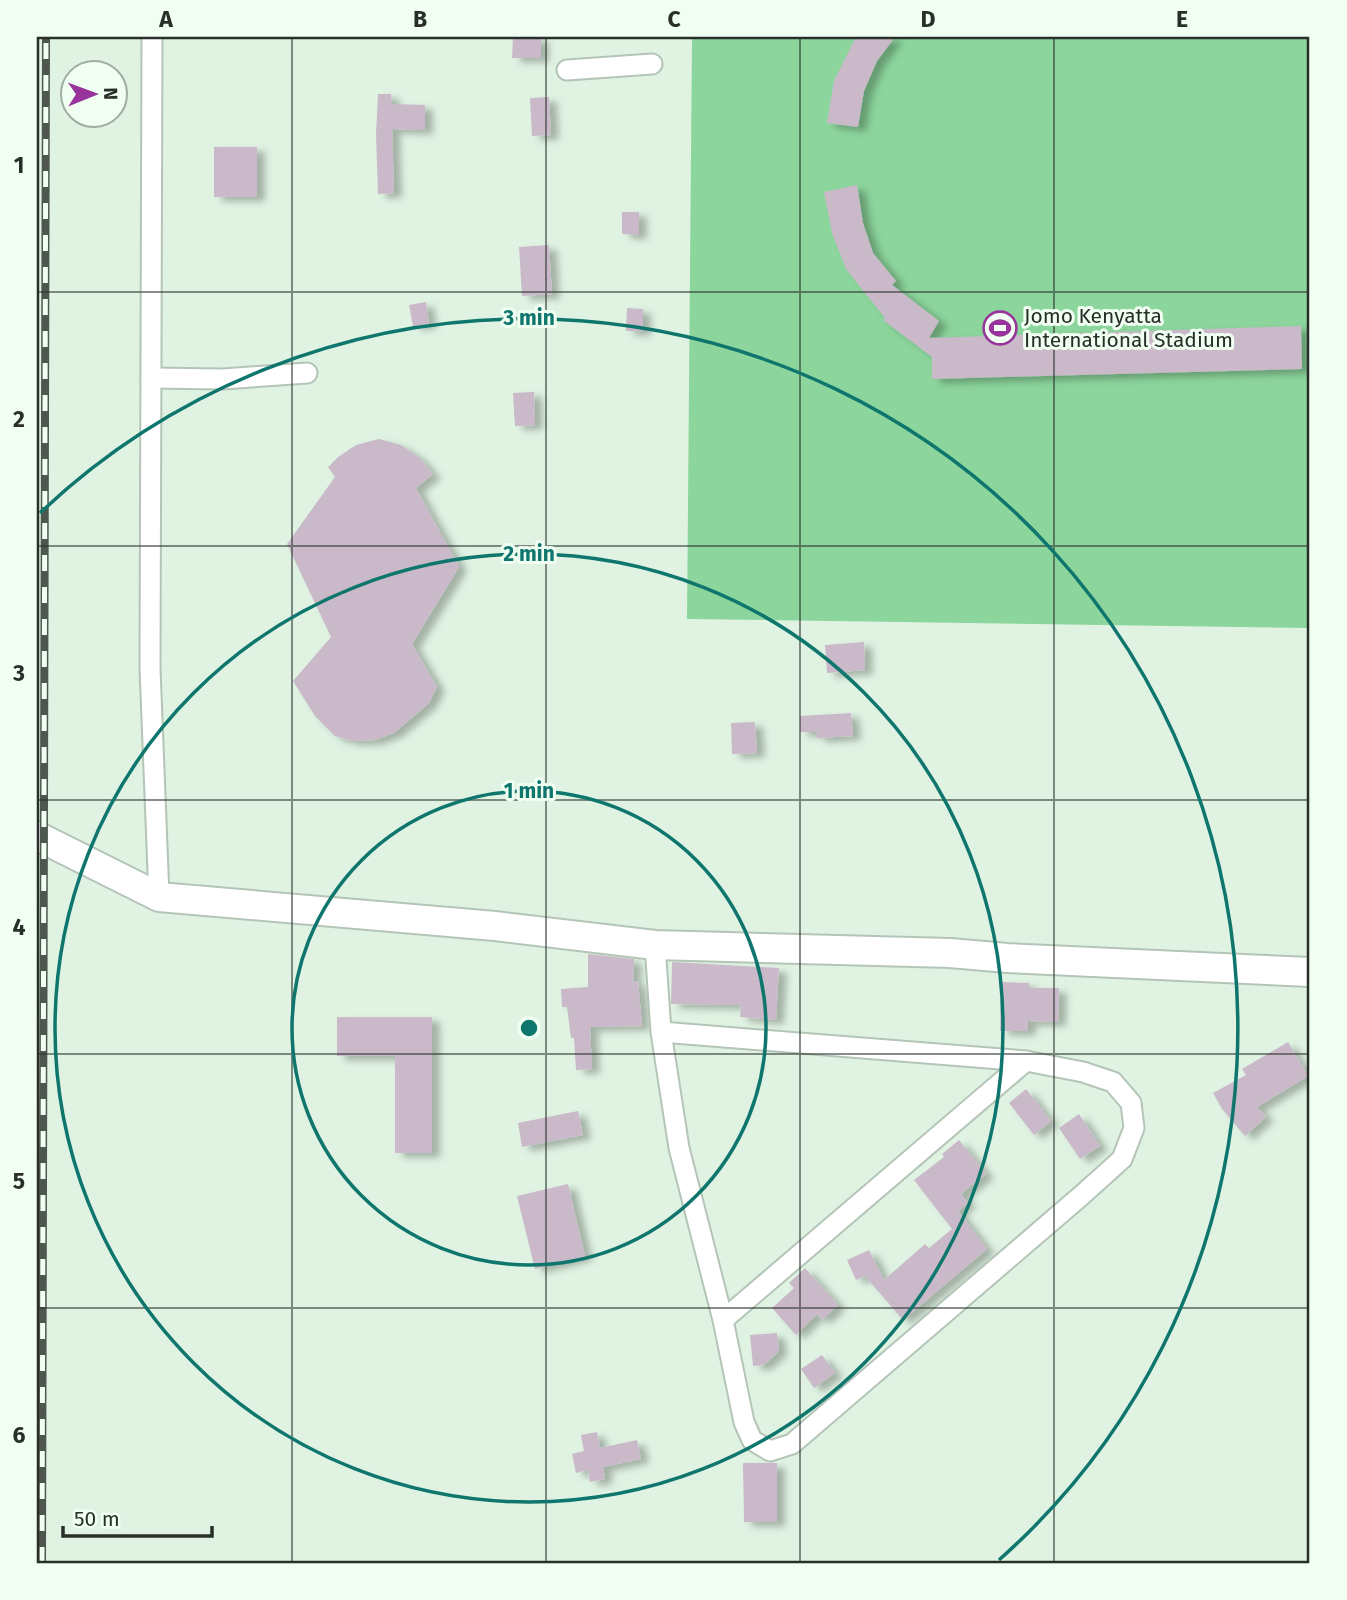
<svg xmlns="http://www.w3.org/2000/svg" width="1347" height="1600" font-family="'Fira Sans',sans-serif">
<style>
.green{fill:#8cd59c}
.building{fill:#c9b9c9;filter:url(#shadow)}
.lines{fill:none;stroke-linecap:round;stroke-linejoin:round}
.street-casing{stroke:#b4c5b7;stroke-width:23}
.secondary-casing{stroke:#b4c5b7;stroke-width:32}
.street{stroke:#fff;stroke-width:19}
.secondary{stroke:#fff;stroke-width:28}
.rail-casing{stroke:#4e574f;stroke-width:8}
.rail{stroke:#f0fff2;stroke-width:5;stroke-dasharray:16;stroke-linecap:butt}
.grid{fill:none;stroke:#282f29;stroke-width:2;stroke-opacity:0.55}
.ring{fill:none;stroke:#0f766e;stroke-width:3.5}
.labels{text-anchor:middle;stroke-width:6;stroke-linejoin:round;paint-order:stroke}
.poi-label{font-size:21px;fill:#282f29;stroke:#f0fff2;text-anchor:start}
.centre{fill:#0f766e;stroke:#f0fff2;stroke-width:3.5}
.ring-label{font-size:21px;text-anchor:middle;font-weight:bold;fill:#0f766e;stroke:#f0fff2;stroke-width:6;stroke-linejoin:round;paint-order:stroke}
.neatline{fill:none;stroke:#282f29;stroke-width:2.5}
.grid-label{font-size:23px;text-anchor:middle;font-weight:bold;fill:#282f29}
</style>
<defs>
<filter id="shadow"><feDropShadow dx="8" dy="4.5" stdDeviation="3.5" flood-color="#0004"/></filter>
</defs>
<rect width="100%" height="100%" fill="#e0f3e3"/>
<path class="green" d="M692,37H1310V628L687,619Z"/>
<g class="building">
<path d="M513,37H541V58H512Z"/>
<path d="M856,37H895L877,61L864,91L858,127L827,123L834,81Z"/>
<path d="M378,94H391L392,104L425,105V130L392,129L394,193L378,194L376,134Z"/>
<path d="M549,97L551,135L532,136L530,98Z"/>
<rect x="214" y="147" width="43" height="50"/>
<path d="M857,185L863,223L873,253L896,281L892,285L939,321L929,338L1301,326L1302,369L932,379V357L883,320L885,318L846,269L832,233L824,192Z"/>
<path d="M622,212H639V235L622,234Z"/>
<path d="M549,245L552,294L522,296L519,247Z"/>
<path d="M426,302L429,324L413,326L409,305Z"/>
<path d="M627,308L643,309V331H626Z"/>
<path d="M534,392L535,425L515,426L513,393Z"/>
<path d="M379,439L401,445L420,458L433,474L416,488L459,567L412,644L437,687L429,703L394,733L375,740L353,741L335,736L315,716L293,681L331,637L287,544L335,477L328,467L338,457L356,445Z"/>
<path d="M864,642L865,670L827,673L825,645Z"/>
<path d="M851,713L853,736L817,738V732H800V716Z"/>
<path d="M755,722L757,753L732,754L731,723Z"/>
<path d="M588,954L634,959L633,982L638,981L642,1026L590,1027L592,1069L576,1070L574,1038H571L567,1007H562L561,989L588,987Z"/>
<path d="M672,962L779,968L776,1020L740,1017L741,1005L671,1004Z"/>
<path d="M1001,982L1029,983V988H1059L1058,1022L1028,1021V1031H1000Z"/>
<path d="M337,1017H432V1153H395V1056H337Z"/>
<path d="M1288,1042L1308,1076L1257,1107L1266,1117L1245,1136L1222,1109L1213,1093L1246,1075L1242,1069Z"/>
<path d="M1026,1089L1051,1121L1034,1135L1009,1103Z"/>
<path d="M578,1111L583,1135L522,1147L518,1123Z"/>
<path d="M1079,1114L1100,1146L1080,1159L1059,1128Z"/>
<path d="M959,1140L986,1174L961,1194L968,1203L958,1211L987,1249L903,1320L865,1276L856,1280L847,1260L869,1250L884,1280L925,1244L929,1248L952,1229L914,1180L944,1157L942,1154Z"/>
<path d="M568,1184L585,1256L535,1269L517,1196Z"/>
<path d="M805,1268L838,1305L822,1320L817,1314L796,1335L772,1308L794,1288L789,1283Z"/>
<path d="M777,1333L779,1351L764,1365L753,1366L750,1335Z"/>
<path d="M822,1355L835,1373L814,1388L801,1369Z"/>
<path d="M597,1432L600,1448L637,1440L641,1459L603,1467L605,1479L590,1482L588,1470L576,1473L572,1454L584,1451L581,1435Z"/>
<path d="M743,1463H777V1522H744Z"/>
</g>
<g class="lines">
<defs>
<g id="street">
<path d="M152,37L150,668L159,897"/>
<path d="M567,70L652,64"/>
<path d="M151,378L223,379L307,373"/>
<path d="M655,945L661,1032L679,1148L723,1320L744,1422L752,1440L770,1451L792,1444L1082,1195L1122,1159L1134,1128L1131,1103L1113,1082L1083,1072L1026,1061L661,1032"/>
<path d="M723,1320L1026,1061"/>
</g>
<path id="secondary" d="M37,836L159,897L495,926L655,945L950,953L1007,958L1310,972"/>
</defs>
<use href="#street" class="street-casing"/>
<use href="#secondary" class="secondary-casing"/>
<use href="#street" class="street"/>
<use href="#secondary" class="secondary"/>
<defs>
<path id="rail" d="M42,1563L46,37"/>
</defs>
<use href="#rail" class="rail-casing"/>
<use href="#rail" class="rail"/>
</g>
<path class="grid" d="M292,37V1563M546,37V1563M800,37V1563M1054,37V1563M37,292H1310M37,546H1310M37,800H1310M37,1054H1310M37,1308H1310"/>
<g class="ring">
<circle cx="529" cy="1028" r="237"/>
<circle cx="529" cy="1028" r="474"/>
<path d="M40 513A710 710 0 1 1 999 1560"/>
</g>
<defs>
<symbol id="stadium-ring" viewBox="-11 -11 22 22"><circle r="9.5" fill="#f0fff2" stroke="#98349b" stroke-width="1.5"/><path d="M0-5a6.5 5 0 1 0 0 10a6.5 5 0 1 0 0-10ZM-3.5-1.8h7v3.6h-7Z" fill="#98349b"/></symbol>
</defs>
<g fill-rule="evenodd">
<use href="#stadium-ring" x="981" y="309" width="38" height="38"/>
</g>
<g class="labels">
<g class="poi-label">
<text x="1024" y="323">Jomo Kenyatta<tspan x="1024" dy="24">International Stadium</tspan></text>
</g>
</g>
<circle cx="529" cy="1028" r="10" class="centre"/>
<g class="ring-label">
<text x="529" y="325">3 min</text>
<text x="529" y="561">2 min</text>
<text x="529" y="798">1 min</text>
</g>
<rect width="1347" height="1600" fill="none" stroke="#f0fff2" stroke-width="77"/>
<g transform="translate(94 94) rotate(89)"><circle r="33" fill="#f0fff2" stroke="#a0aca2" stroke-width="2"/>
<path d="M0-5L12 26L0 18L-12 26Z" fill="#98349b"/>
<text y="-10" font-size="19" font-weight="bold" text-anchor="middle" fill="#282f29">N</text>
</g>
<path d="M63 1526v10h149v-10" fill="none" stroke="#282f29" stroke-width="3.5"/>
<text x="74" y="1526" font-size="21" fill="#282f29" stroke="#f0fff2" stroke-width="5" paint-order="stroke">50 m</text>
<rect x="38" y="38" width="1270" height="1524" class="neatline"/>
<g class="grid-label">
<text x="166" y="27">A</text>
<text x="420" y="27">B</text>
<text x="674" y="27">C</text>
<text x="928" y="27">D</text>
<text x="1182" y="27">E</text>
<text x="19" y="173">1</text>
<text x="19" y="427">2</text>
<text x="19" y="681">3</text>
<text x="19" y="935">4</text>
<text x="19" y="1189">5</text>
<text x="19" y="1443">6</text>
</g>
</svg>
